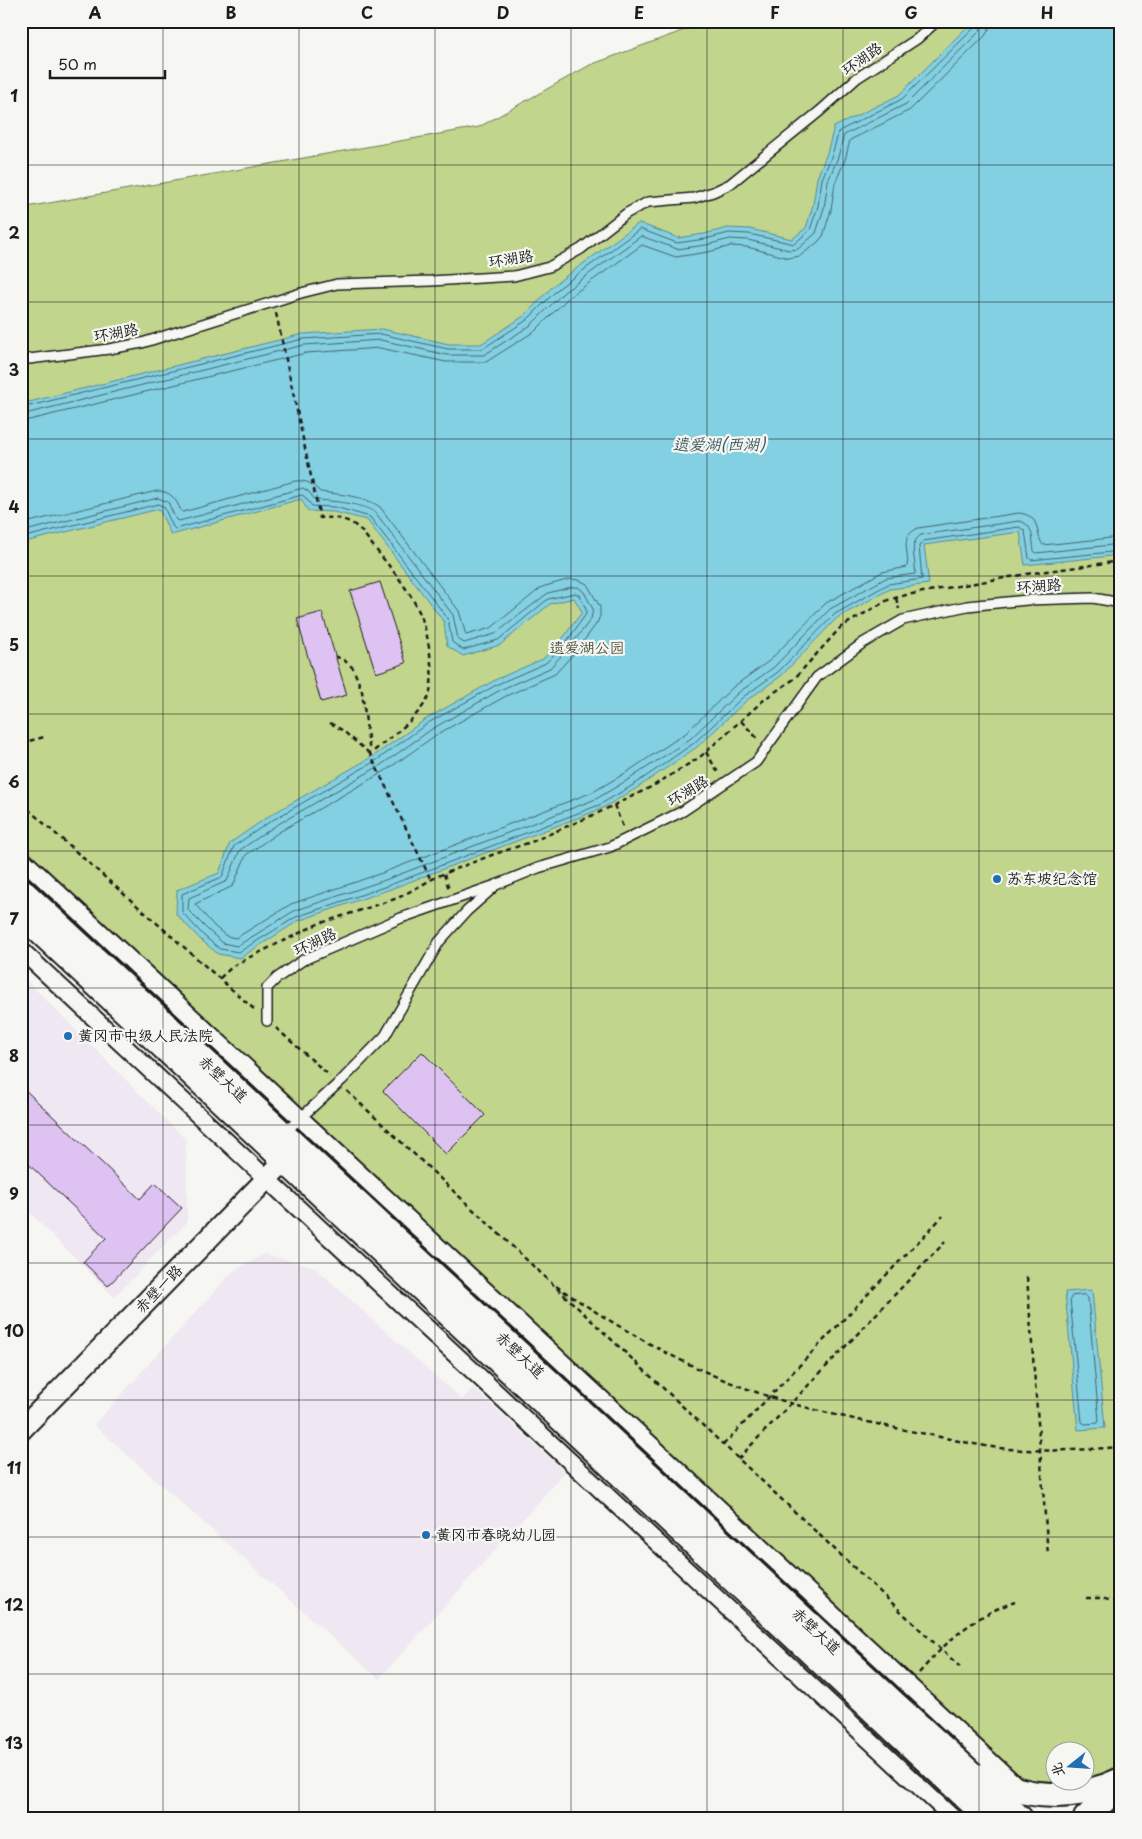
<svg xmlns="http://www.w3.org/2000/svg" width="1142" height="1839" font-family="'Playpen Sans','LXGW WenKai TC',sans-serif">
<style>
.built{fill:#efe7f2}
.green{fill:#c1d68c;stroke:#6e7954;fill-rule:evenodd}
.water{fill:#83d0e2;stroke:#5a8893}
.lines{fill:none;stroke-linecap:round;stroke-linejoin:round}
.shore{stroke:#45646b;stroke-width:1}
.building{fill:#dec3f2;stroke:#1c1c1c}
.service-casing{stroke:#1c1c1c;stroke-width:12}
.minor-casing{stroke:#1c1c1c;stroke-width:20}
.tertiary-casing{stroke:#1c1c1c;stroke-width:24}
.secondary-casing{stroke:#1c1c1c;stroke-width:28}
.path{stroke:#1c1c1c;stroke-width:2.5;stroke-dasharray:5 4;stroke-linecap:butt}
.service{stroke:#f6f6f2;stroke-width:9}
.minor{stroke:#f6f6f2;stroke-width:16}
.tertiary{stroke:#f6f6f2;stroke-width:20}
.secondary{stroke:#f6f6f2;stroke-width:24}
.grid{fill:none;stroke:#1c1c1c;stroke-width:1;stroke-opacity:0.55}
.poi-dot{fill:#1f6fb2;stroke:#f6f6f2;stroke-width:2}
.labels{text-anchor:middle;stroke-width:4.5;stroke-linejoin:round;paint-order:stroke}
.street-label{font-size:15px;fill:#1c1c1c;stroke:#f6f6f2}
.park-label{font-size:15px;fill:#4e543e;stroke:#f6f6f2}
.poi-label{font-size:15px;fill:#1c1c1c;stroke:#f6f6f2;text-anchor:start}
.water-label{font-size:16px;font-style:italic;fill:#405b61;stroke:#f6f6f2}
.neatline{fill:none;stroke:#1c1c1c;stroke-width:2}
.grid-label{font-size:16px;text-anchor:middle;font-weight:bold;fill:#1c1c1c}
</style>
<rect width="100%" height="100%" fill="#f6f6f2"/>
<filter id="ink" filterUnits="userSpaceOnUse"><feTurbulence type="fractalNoise" baseFrequency=".02" numOctaves="2"/><feDisplacementMap in="SourceGraphic" scale="10" xChannelSelector="R" yChannelSelector="G"/><feConvolveMatrix kernelMatrix="1 2 1 2 8 2 1 2 1" color-interpolation-filters="sRGB"/></filter>
<g filter="url(#ink)">
<g class="built">
<path d="M21,975L186,1140L187,1222L114,1297L21,1204Z"/>
<path d="M264,1254L313,1266L462,1400L473,1388L565,1472L379,1679L94,1425L231,1273Z"/>
</g>
<path class="green" d="M703,21H1121V1759L1098,1783L1026,1780L1004,1766L21,850V208L479,127L590,65L698,25ZM1054,1752H1084V1782H1054Z"/>
<g class="water">
<path d="M973,21H1121V555L1025,565L1020,532L924,545L929,584L890,589L837,618L781,676L746,701L697,747L637,788L601,809L388,890L298,921L240,958L218,954L201,940L176,914L177,890L219,873L230,843L269,816L375,755L426,719L497,679L543,659L563,638L582,612L574,598L550,604L500,645L463,656L447,646L444,622L367,520L334,512L308,511L301,499L171,535L159,509L21,543V404L303,334L382,329L449,344H481L524,316L555,284L639,223L678,238L704,234L728,228L750,229L792,239L806,228L813,205L817,178L827,153L834,127L899,95Z"/>
<path d="M1092,1290L1105,1428L1078,1430L1065,1292Z"/>
</g>
<g class="lines">
<g class="shore">
<path d="M21,408L303,339L381,334L448,349H482L527,320L559,288L640,229L677,243L705,239L729,233L749,234L794,244L810,230L818,206L822,179L832,155L839,131L902,99L975,27L976,21"/>
<path d="M21,415L304,345L381,340L447,355H484L531,325L563,293L641,236L677,249L706,245L730,239L748,240L789,250L798,249L816,233L824,208L828,181L838,157L844,135L906,104L980,31L983,21"/>
<path d="M21,422L306,353L380,348L446,362H486L535,331L568,298L642,245L676,257L708,252L731,246L747,247L789,258L800,256L818,242L823,236L831,210L835,183L845,160L850,140L910,110L985,36L989,29L990,21"/>
<path d="M21,524L157,491C171,491 176,499 181,511L183,512L295,481C307,480 313,484 320,492C337,494 366,496 380,507L459,611L466,635L491,628L542,587L570,579L579,580L587,584L600,607V616L597,623L577,650L555,674L506,696L436,735L385,771L279,832L246,855L233,886L195,904L214,926L226,936L236,938L291,904L382,873L593,792L627,772L686,733L733,687L769,661L826,603L882,572L907,567C910,551 898,538 918,528L1019,513C1042,516 1034,532 1043,545L1121,537"/>
<path d="M21,532L158,498L168,502L176,520L179,521L303,488L309,492L315,500C332,501 361,503 375,512L453,615L458,639L464,643L495,634L548,593L571,587H578L584,592L593,609L591,619L571,645L550,668L502,689L432,729L381,765L275,826L240,850L227,881L189,898L188,910L209,931L223,943L237,946L294,911L385,880L596,799L631,778L690,739L738,693L774,667L830,609L886,578L915,574C917,561 907,544 921,535L1019,521C1034,524 1032,539 1034,551L1036,553L1121,544"/>
<path d="M21,538L158,504L164,507L173,527L175,529L302,495L305,497L312,506L335,507L370,517L448,619L452,642L463,650L498,640L548,599L575,593L579,595L586,609V614L567,641L546,663L500,683L428,723L377,760L271,821L234,846L222,877L182,894V912L204,936L220,949L239,952L296,917L387,886L599,805L635,784L694,743L743,697L778,672L835,614L888,584L922,579L919,546L923,541L1019,527L1025,531L1029,558L1031,560L1121,551"/>
<path d="M1085,1295L1088,1298L1099,1421L1098,1423L1085,1424L1082,1422L1070,1299L1072,1296Z"/>
</g>
</g>
<g class="building">
<path d="M380,582L406,663L376,673L350,591Z"/>
<path d="M322,612L347,695L321,702L297,619Z"/>
<path d="M422,1052L485,1115L446,1154L383,1091Z"/>
<path d="M21,1086L140,1199L155,1183L182,1208L108,1286L83,1262L106,1238L21,1157Z"/>
</g>
<g class="lines">
<defs>
<g id="service">
<path d="M21,360L109,349L142,343L301,293L337,284L431,281L514,276L549,267L581,249L627,213L648,202L694,198L713,192L730,184L820,111L857,78L917,39L937,21"/>
<path d="M267,1021V988L277,978L303,960L401,918L496,885L538,868L610,847L683,811L756,762L817,677L863,643L903,620L967,606L1027,600L1093,598L1121,603"/>
<path d="M283,1134L342,1080L385,1036L439,942L467,911L493,888"/>
</g>
<g id="minor">
<path d="M21,858L1017,1786"/>
<path d="M21,950L953,1818"/>
</g>
<path id="tertiary" d="M21,1430L294,1151"/>
<g id="secondary">
<path d="M21,890L895,1704L1020,1818"/>
<path d="M21,914L988,1818"/>
<path d="M983,1776C1027,1800 1076,1801 1121,1780"/>
<path d="M1086,1818L1120,1785"/>
</g>
</defs>
<use href="#service" class="service-casing"/>
<use href="#minor" class="minor-casing"/>
<use href="#tertiary" class="tertiary-casing"/>
<use href="#secondary" class="secondary-casing"/>
<g class="path">
<path d="M276,313L320,518C332,517 346,518 356,526C363,531 368,540 374,547C392,570 412,592 422,619C429,637 434,673 430,691C426,713 387,740 370,754"/>
<path d="M896,598L899,609"/>
<path d="M335,656L344,660L353,668L362,691L370,754L431,880"/>
<path d="M741,721L759,740"/>
<path d="M330,723L342,730L369,753"/>
<path d="M21,743L44,737"/>
<path d="M706,752L719,774"/>
<path d="M21,803L255,1010"/>
<path d="M614,805L623,827"/>
<path d="M444,874L449,889"/>
<path d="M220,978L233,966L246,959L318,924L398,898L438,876L492,855L531,842L598,813L653,786L700,757L766,698L794,679L841,627L888,600L906,595L1033,573L1121,561"/>
<path d="M276,1028L330,1076"/>
<path d="M347,1091L960,1667"/>
<path d="M1027,1277L1048,1555"/>
<path d="M556,1286C619,1328 684,1367 756,1392C806,1410 859,1420 910,1431C938,1436 965,1443 992,1447C1034,1453 1078,1450 1121,1447"/>
<path d="M723,1445L943,1216"/>
<path d="M738,1459L945,1242"/>
<path d="M1086,1598H1102L1121,1604"/>
<path d="M919,1673C947,1641 974,1615 1015,1602"/>
</g>
<use href="#service" class="service"/>
<use href="#minor" class="minor"/>
<use href="#tertiary" class="tertiary"/>
<use href="#secondary" class="secondary"/>
</g>
</g>
<path class="grid" d="M163,21V1818M299,21V1818M435,21V1818M571,21V1818M707,21V1818M843,21V1818M979,21V1818M21,165H1121M21,302H1121M21,439H1121M21,576H1121M21,714H1121M21,851H1121M21,988H1121M21,1125H1121M21,1263H1121M21,1400H1121M21,1537H1121M21,1674H1121"/>
<g class="poi-dot">
<circle cx="997" cy="879" r="5"/>
<circle cx="68" cy="1036" r="5"/>
<circle cx="426" cy="1535" r="5"/>
</g>
<g class="labels">
<g class="street-label">
<text transform="translate(862 59) rotate(-35)" y="5">环湖路</text>
<text transform="translate(511 259) rotate(-9)" y="5">环湖路</text>
<text transform="translate(116 333) rotate(-10)" y="5">环湖路</text>
<text transform="translate(1039 586) rotate(-3)" y="5">环湖路</text>
<text transform="translate(688 791) rotate(-31)" y="5">环湖路</text>
<text transform="translate(315 942) rotate(-25)" y="5">环湖路</text>
<text transform="translate(223 1079) rotate(43)" y="5">赤壁大道</text>
<text transform="translate(159 1289) rotate(-46)" y="5">赤壁一路</text>
<text transform="translate(520 1355) rotate(43)" y="5">赤壁大道</text>
<text transform="translate(816 1631) rotate(43)" y="5">赤壁大道</text>
</g>
<g class="park-label">
<text x="587" y="653">遗爱湖公园</text>
</g>
<g class="poi-label">
<text x="1007" y="884">苏东坡纪念馆</text>
<text x="78" y="1041">黄冈市中级人民法院</text>
<text x="436" y="1540">黄冈市春晓幼儿园</text>
</g>
<g class="water-label">
<text x="719" y="450">遗爱湖(西湖)</text>
</g>
</g>
<rect width="1142" height="1839" fill="none" stroke="#f6f6f2" stroke-width="55"/>
<g transform="translate(1070 1766) rotate(253)"><circle r="24" fill="#f6f6f2" stroke="#9f9f9c"/>
<path d="M0-4L9 19L0 12L-9 19Z" fill="#1f6fb2"/>
<text y="-8" font-size="14" font-weight="bold" text-anchor="middle" fill="#1c1c1c">北</text>
</g>
<path d="M50 70v8h115v-8" fill="none" stroke="#1c1c1c" stroke-width="2.5"/>
<text x="58" y="70" font-size="15" fill="#1c1c1c" stroke="#f6f6f2" stroke-width="4" paint-order="stroke">50 m</text>
<rect x="28" y="28" width="1086" height="1784" class="neatline"/>
<g class="grid-label">
<text x="95" y="19">A</text>
<text x="231" y="19">B</text>
<text x="367" y="19">C</text>
<text x="503" y="19">D</text>
<text x="639" y="19">E</text>
<text x="775" y="19">F</text>
<text x="911" y="19">G</text>
<text x="1047" y="19">H</text>
<text x="14" y="102">1</text>
<text x="14" y="239">2</text>
<text x="14" y="376">3</text>
<text x="14" y="513">4</text>
<text x="14" y="651">5</text>
<text x="14" y="788">6</text>
<text x="14" y="925">7</text>
<text x="14" y="1062">8</text>
<text x="14" y="1200">9</text>
<text x="14" y="1337">10</text>
<text x="14" y="1474">11</text>
<text x="14" y="1611">12</text>
<text x="14" y="1749">13</text>
</g>
</svg>
